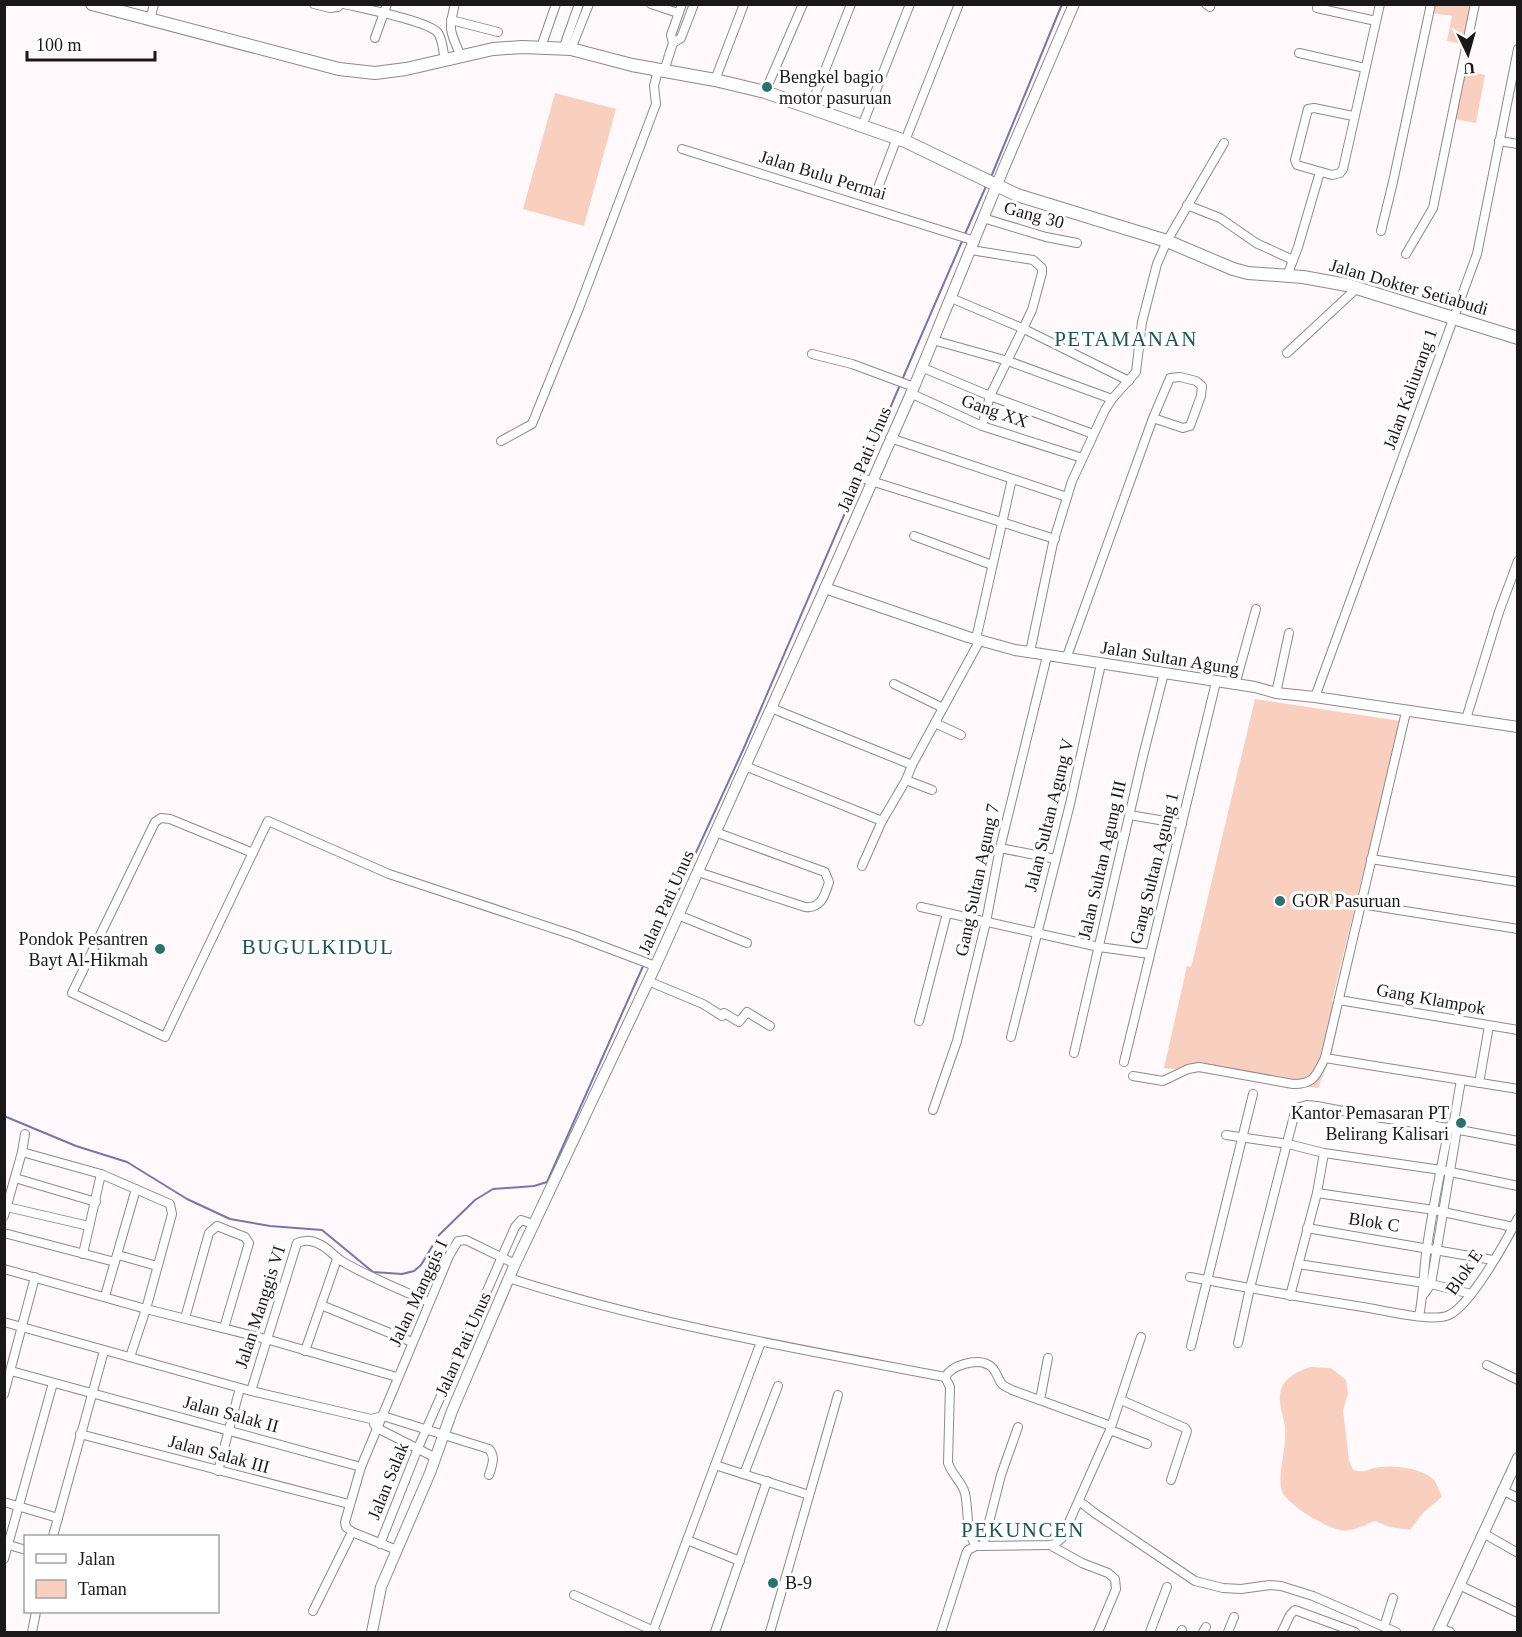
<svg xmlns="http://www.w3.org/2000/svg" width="1522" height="1637" font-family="Georgia,serif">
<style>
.green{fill:#f9d0c0}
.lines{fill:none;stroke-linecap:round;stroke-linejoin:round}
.stream{stroke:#7476ad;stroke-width:2}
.minor-casing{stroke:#90888c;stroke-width:10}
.major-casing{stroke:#90888c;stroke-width:12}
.highway-casing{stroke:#90888c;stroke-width:14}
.minor{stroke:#fff;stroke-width:8}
.major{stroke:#fff;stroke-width:10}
.highway{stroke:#fff;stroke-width:12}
.poi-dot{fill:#29736f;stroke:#fff;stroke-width:2}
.labels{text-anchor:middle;stroke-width:6;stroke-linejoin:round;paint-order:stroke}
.poi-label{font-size:18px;fill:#1b181a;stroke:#fff;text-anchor:start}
.street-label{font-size:18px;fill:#1b181a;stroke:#fff}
.quarter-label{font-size:21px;letter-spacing:1.5px;fill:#1c5754;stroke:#fff}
</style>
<rect width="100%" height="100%" fill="#fff9fc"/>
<g class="green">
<path d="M1434,5H1472L1463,44L1447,41L1452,16L1432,13Z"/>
<path d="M1464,70L1485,75L1476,123L1454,119Z"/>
<path d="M555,93L616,109L584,226L523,209Z"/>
<path d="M1255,699L1400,721L1332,1001L1342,1006L1332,1053L1318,1088L1164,1068L1187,966L1191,967L1192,964Z"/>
<path d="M1311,1367L1331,1368L1346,1380L1348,1394L1343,1410L1349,1460L1353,1470C1367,1474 1367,1468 1380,1467C1395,1465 1422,1468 1434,1480C1437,1484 1440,1492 1442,1497L1424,1512L1410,1530L1390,1527L1375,1521C1364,1525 1351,1533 1339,1530C1324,1526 1284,1504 1281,1488C1278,1469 1287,1448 1285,1428C1284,1415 1276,1401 1282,1387C1287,1376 1300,1370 1311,1367Z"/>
</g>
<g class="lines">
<g class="stream">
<path d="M991,177L1062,4"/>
<path d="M965,234L987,184"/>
<path d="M902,380L963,239"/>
<path d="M647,959L743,750L900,385"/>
<path d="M4,1116L76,1146L127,1162L187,1199L230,1219L270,1226L322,1230L373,1272L402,1274L414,1271L421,1265L439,1235L475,1200L493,1189L534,1186L547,1182L644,964"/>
</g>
<defs>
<g id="minor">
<path d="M314,4L330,8L338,7L340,4"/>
<path d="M344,4C361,8 429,21 438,33C443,40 443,52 445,60"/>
<path d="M455,4C448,30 450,32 461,56"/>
<path d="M651,4L678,13"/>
<path d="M682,4L671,35L673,43L681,38L694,4"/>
<path d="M1206,4L1210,7"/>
<path d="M1317,8L1376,21"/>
<path d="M150,20L154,4"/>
<path d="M451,20L498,32"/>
<path d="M375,38L387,4"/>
<path d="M541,47L556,4"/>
<path d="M563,49L579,4"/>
<path d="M571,49L589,4"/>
<path d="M1299,53L1365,68"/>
<path d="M664,71L673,43"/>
<path d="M715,80L744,4"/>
<path d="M765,92L803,4"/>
<path d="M810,108L851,4"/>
<path d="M1353,116L1314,108L1308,109L1295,160L1297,165L1332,175L1340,173L1343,169L1380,4"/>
<path d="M862,126L910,4"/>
<path d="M905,141L959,4"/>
<path d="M1499,141L1518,144"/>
<path d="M682,149L975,241"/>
<path d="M879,185L897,138"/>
<path d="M1187,205L1220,218L1256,243L1293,260"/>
<path d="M983,218L1046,237L1077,243"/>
<path d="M1381,231L1393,182L1431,4"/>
<path d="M971,250L1033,260L1042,268V273L1032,310L990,396L982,426"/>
<path d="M1406,254L1433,208L1475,4"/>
<path d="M1287,276L1298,247L1320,172"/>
<path d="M951,298L1022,328L1129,381"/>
<path d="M933,340L1008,361L1112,399"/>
<path d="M1287,353L1357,288"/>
<path d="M812,354L852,364L914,387"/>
<path d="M921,367L990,396L1093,434"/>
<path d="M910,393L982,426L1082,458"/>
<path d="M890,438L1067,497"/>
<path d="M501,441L532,424L579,308L656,104L654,86L658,70"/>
<path d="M865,479L1055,539"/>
<path d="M914,536L992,565"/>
<path d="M976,639L1012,479"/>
<path d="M1030,652L1053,543L1072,481L1105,410L1112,399L1136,372L1142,322L1157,264L1167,241L1224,143"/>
<path d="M1066,659L1153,418L1170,378L1180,377L1196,381L1202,386L1201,396L1190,426L1183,428L1153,418"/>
<path d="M894,684L943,708"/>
<path d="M1235,685L1256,609"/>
<path d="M1276,693L1289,633"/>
<path d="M1315,697L1477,254L1518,49"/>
<path d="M771,708L912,765L980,640"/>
<path d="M1466,719L1499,612L1518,561"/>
<path d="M935,723L961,735"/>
<path d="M745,766L882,821L906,780L912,765"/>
<path d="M906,780L932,790"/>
<path d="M1130,815L1182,824"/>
<path d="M1000,848L1056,859"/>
<path d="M253,853L170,819L161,818L155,822L72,993L165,1037C200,965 234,893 268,821L389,874L573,935L650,964L655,967"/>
<path d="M1371,859L1518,882"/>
<path d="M862,866L882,821"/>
<path d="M698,872L805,907C821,909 825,895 829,882L825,872L715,832"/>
<path d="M1361,904L1518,929"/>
<path d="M921,907L1099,947L1150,954"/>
<path d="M678,915L747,943"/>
<path d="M648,981L703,1004L722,1016L724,1013L739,1022L747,1012L770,1026"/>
<path d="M1339,1000L1518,1030"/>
<path d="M919,1021L947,913"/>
<path d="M1011,1037L1070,804L1101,664"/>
<path d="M1074,1053L1143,756L1164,673"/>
<path d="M1325,1058L1518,1089"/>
<path d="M1124,1062L1216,682"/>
<path d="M1133,1076L1163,1081L1188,1069L1199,1067L1293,1084C1315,1084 1316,1075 1325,1058L1406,712"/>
<path d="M1479,1083L1489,1026"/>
<path d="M933,1110L957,1041L986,922L1000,848L1047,656"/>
<path d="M1226,1135L1288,1144L1324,1153L1441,1170L1518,1186"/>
<path d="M22,1152L101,1174L170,1204L172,1214L146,1309L130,1357"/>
<path d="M15,1178L96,1202"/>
<path d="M1317,1193L1434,1210L1513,1227"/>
<path d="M7,1207L89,1226"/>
<path d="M4,1216L22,1152L25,1134"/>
<path d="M1307,1228L1493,1260"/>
<path d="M4,1233L115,1262"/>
<path d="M83,1254L101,1174"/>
<path d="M118,1255L157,1266"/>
<path d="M1298,1264L1431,1284L1471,1294"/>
<path d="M4,1269L146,1309L266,1339L397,1377"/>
<path d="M1190,1277C1248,1288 1305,1298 1363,1307C1383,1310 1432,1323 1449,1315C1471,1305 1506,1241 1518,1218"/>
<path d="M509,1278C651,1324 799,1349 945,1377"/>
<path d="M1424,1294L1431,1284L1457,1129L1454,1121L1461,1080"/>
<path d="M105,1296L136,1189"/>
<path d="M1290,1296L1317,1193L1324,1153"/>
<path d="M321,1305L412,1342"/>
<path d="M1419,1316C1424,1293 1423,1271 1427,1247C1433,1207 1441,1167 1449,1128L1452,1123"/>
<path d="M185,1318L209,1233L217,1226L245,1237L249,1243L224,1328"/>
<path d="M4,1322L251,1391L371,1419L383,1416L489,1449C496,1457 492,1466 489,1475"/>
<path d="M1238,1343L1250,1288L1296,1108L1307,1105L1317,1106L1369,1116L1449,1128L1518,1141"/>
<path d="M1191,1346L1253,1094"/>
<path d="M305,1351L337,1259"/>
<path d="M1487,1365L1518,1380"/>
<path d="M11,1371L361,1467"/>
<path d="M945,1377C952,1365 976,1358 989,1365C997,1369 997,1380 1003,1385C1005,1387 1009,1388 1012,1390L1111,1426"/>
<path d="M945,1377L950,1387L948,1463C952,1475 962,1482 965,1493C969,1511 965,1530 976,1546"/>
<path d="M251,1391L297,1243C304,1240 312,1240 319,1244C329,1248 335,1258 345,1263C372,1278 400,1290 429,1302"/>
<path d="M4,1394L35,1277"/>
<path d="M1040,1400L1048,1358"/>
<path d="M1121,1400L1185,1428L1187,1431L1171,1480"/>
<path d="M374,1424L377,1428L436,1458"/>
<path d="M1110,1430L1147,1444"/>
<path d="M80,1434L349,1504"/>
<path d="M715,1465L809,1495"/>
<path d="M218,1471L240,1388"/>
<path d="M744,1474L778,1386"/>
<path d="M1502,1490L1518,1498"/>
<path d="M1079,1501L1096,1514L1195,1581L1223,1588L1241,1589L1270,1585L1281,1586L1313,1596L1396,1632"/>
<path d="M4,1502L58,1518"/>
<path d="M1483,1533L1518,1553"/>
<path d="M53,1536L104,1351"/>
<path d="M687,1540L740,1561"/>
<path d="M380,1544L418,1448L515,1227L521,1220L533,1224"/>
<path d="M9,1545L26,1550"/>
<path d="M1050,1545L1082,1563L1108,1573L1115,1579L1116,1589L1098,1632"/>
<path d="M983,1546L1001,1475L1018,1427"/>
<path d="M397,1550L352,1532L346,1527L345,1522L361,1467L449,1256L458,1241L466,1240L515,1264"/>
<path d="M4,1559L53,1383"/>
<path d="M1459,1585L1518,1613"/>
<path d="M574,1595L656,1632"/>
<path d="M313,1611L352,1532"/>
<path d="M1384,1627L1393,1598"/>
<path d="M1440,1628L1450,1632"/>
<path d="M653,1631L761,1342"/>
<path d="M32,1632L36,1612"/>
<path d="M715,1632L767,1481"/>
<path d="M770,1632L838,1395"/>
<path d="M941,1632L966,1554L968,1550L976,1546L1050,1545L1055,1544L1062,1538L1110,1430L1141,1337"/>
<path d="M1150,1632L1167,1587"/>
<path d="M1181,1632L1182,1630"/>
<path d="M1203,1632L1206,1627"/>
<path d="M1228,1632L1234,1617"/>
<path d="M1282,1632L1290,1615L1295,1610L1355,1632"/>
</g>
<g id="major">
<path d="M825,588L968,637L1015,650L1255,687L1276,693L1315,697L1518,727"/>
<path d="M372,1632L381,1587L430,1473L452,1411L515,1264L655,967L831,575L914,387L1005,165L1074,4"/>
<path d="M1438,1632L1518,1458"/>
</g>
<path id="highway" d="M92,4L339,69L375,73L406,69L493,49L522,47L571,49L632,65L715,80L765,92L905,141L1017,195L1167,241L1233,269L1248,273L1303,277L1347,285L1518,338"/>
</defs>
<use href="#minor" class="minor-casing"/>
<use href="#major" class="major-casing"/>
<use href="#highway" class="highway-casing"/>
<use href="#minor" class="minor"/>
<use href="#major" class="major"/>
<use href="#highway" class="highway"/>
</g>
<g class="poi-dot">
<circle cx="767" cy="87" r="6"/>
<circle cx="1280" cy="901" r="6"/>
<circle cx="160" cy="949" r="6"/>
<circle cx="1461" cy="1123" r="6"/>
<circle cx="773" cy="1583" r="6"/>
</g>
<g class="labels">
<g class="poi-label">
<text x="779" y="83">Bengkel bagio<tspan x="779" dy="21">motor pasuruan</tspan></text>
<text x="1292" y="907">GOR Pasuruan</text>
<text x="148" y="945" text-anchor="end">Pondok Pesantren<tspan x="148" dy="21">Bayt Al-Hikmah</tspan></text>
<text x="1449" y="1119" text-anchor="end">Kantor Pemasaran PT<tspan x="1449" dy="21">Belirang Kalisari</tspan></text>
<text x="785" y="1589">B-9</text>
</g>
<g class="street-label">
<text transform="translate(823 175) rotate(17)" y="6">Jalan Bulu Permai</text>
<text transform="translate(1034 215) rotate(15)" y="6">Gang 30</text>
<text transform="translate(1409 287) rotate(16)" y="6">Jalan Dokter Setiabudi</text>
<text transform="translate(1410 389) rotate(-70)" y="6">Jalan Kaliurang 1</text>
<text transform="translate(995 411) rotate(19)" y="6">Gang XX</text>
<text transform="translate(864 459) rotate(-67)" y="6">Jalan Pati Unus</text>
<text transform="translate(1170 658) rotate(9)" y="6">Jalan Sultan Agung</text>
<text transform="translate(1049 815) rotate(-76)" y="6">Jalan Sultan Agung V</text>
<text transform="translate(1102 860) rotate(-77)" y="6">Jalan Sultan Agung III</text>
<text transform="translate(1154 868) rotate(-76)" y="6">Gang Sultan Agung 1</text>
<text transform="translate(977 880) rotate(-78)" y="6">Gang Sultan Agung 7</text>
<text transform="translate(666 902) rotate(-66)" y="6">Jalan Pati Unus</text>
<text transform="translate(1431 999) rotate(10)" y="6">Gang Klampok</text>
<text transform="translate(1374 1222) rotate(9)" y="6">Blok C</text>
<text transform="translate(1464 1272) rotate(-55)" y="6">Blok E</text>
<text transform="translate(418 1293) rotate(-65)" y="6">Jalan Manggis I</text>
<text transform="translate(260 1307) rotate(-72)" y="6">Jalan Manggis VI</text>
<text transform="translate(463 1344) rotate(-66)" y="6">Jalan Pati Unus</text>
<text transform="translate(231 1414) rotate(15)" y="6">Jalan Salak II</text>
<text transform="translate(219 1454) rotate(15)" y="6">Jalan Salak III</text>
<text transform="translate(388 1481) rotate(-68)" y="6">Jalan Salak</text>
</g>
<g class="quarter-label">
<text x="1126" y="346">PETAMANAN</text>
<text x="318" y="954">BUGULKIDUL</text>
<text x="1023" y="1537">PEKUNCEN</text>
</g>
</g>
<rect width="1522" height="1637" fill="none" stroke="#1b181a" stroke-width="12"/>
<rect x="24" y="1535" width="195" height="78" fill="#ffffff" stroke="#a4a3a3" stroke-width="1.5"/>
<rect x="36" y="1554" width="30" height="9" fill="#ffffff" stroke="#a4a3a3" stroke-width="1.5"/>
<text x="78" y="1565" font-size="18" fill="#1b181a">Jalan</text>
<rect x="36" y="1580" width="30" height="18" fill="#f9d0c0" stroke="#a4a3a3" stroke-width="1.5"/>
<text x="78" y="1595" font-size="18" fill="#1b181a">Taman</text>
<g transform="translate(1468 54) rotate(175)" stroke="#ffffff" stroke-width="4.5" paint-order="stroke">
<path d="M0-4.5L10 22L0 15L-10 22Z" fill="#1b181a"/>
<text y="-9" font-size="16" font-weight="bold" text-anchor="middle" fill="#1b181a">U</text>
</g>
<path d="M27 51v9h128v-9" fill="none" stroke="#1b181a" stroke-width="3"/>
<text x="36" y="51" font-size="18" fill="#1b181a" stroke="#ffffff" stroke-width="4.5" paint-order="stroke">100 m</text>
</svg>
